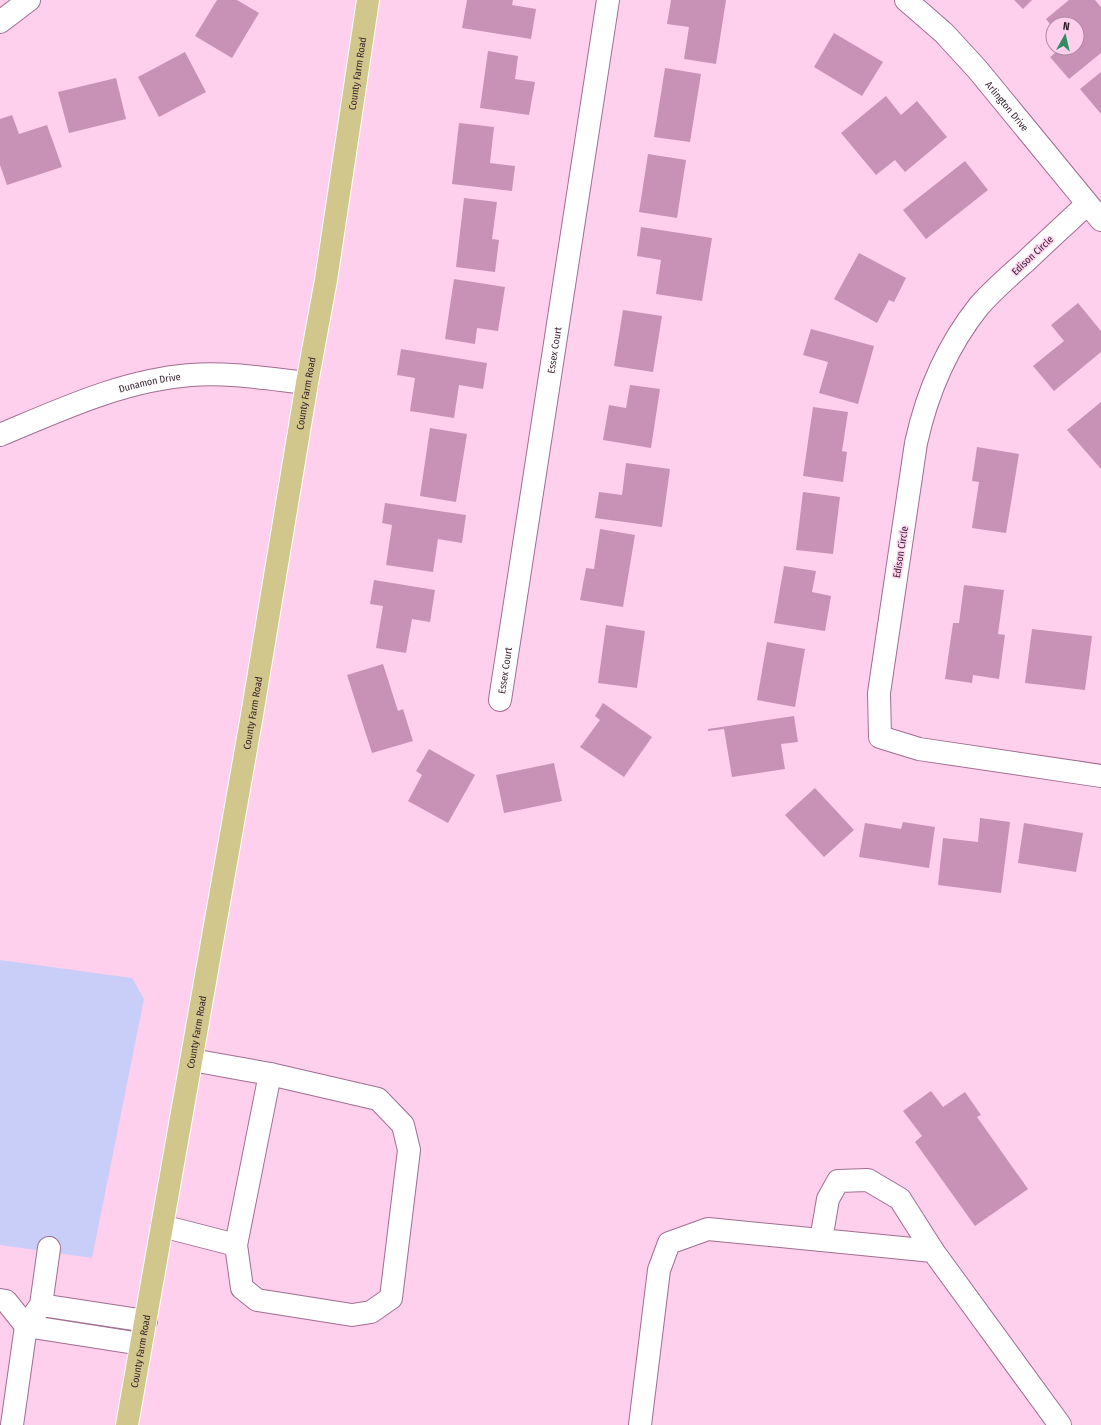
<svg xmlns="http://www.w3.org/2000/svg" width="1101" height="1425" font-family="'Fira Sans Condensed',sans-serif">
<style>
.green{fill:#c9cef8}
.building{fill:#c892b6}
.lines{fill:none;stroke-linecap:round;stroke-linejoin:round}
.minor-casing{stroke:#a16d90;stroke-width:24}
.major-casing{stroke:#fff;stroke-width:24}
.minor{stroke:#fff;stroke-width:22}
.major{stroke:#d1c78c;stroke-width:22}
.labels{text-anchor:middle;stroke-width:3;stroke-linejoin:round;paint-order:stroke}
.street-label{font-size:10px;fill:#331e2c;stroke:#fed0ee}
</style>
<rect width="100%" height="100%" fill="#fed0ee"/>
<path class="green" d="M0,960L132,978L144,999L92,1258L0,1245Z"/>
<g class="building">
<path d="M217,0H237L259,13L232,58L195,36Z"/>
<path d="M467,0H513L512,5L536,9L531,39L462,28Z"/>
<path d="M671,0H726L716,64L684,59L689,27L667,24Z"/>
<path d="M1014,0H1032L1023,9Z"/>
<path d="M1069,0H1095L1101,7V53L1069,79L1050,57L1061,48H1077V24H1053V28L1046,19Z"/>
<path d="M834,33L883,62L862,96L814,67Z"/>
<path d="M488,51L518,56L515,79L535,82L529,115L480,108Z"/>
<path d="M185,52L206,92L159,117L138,77Z"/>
<path d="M665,68L701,74L690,142L654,137Z"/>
<path d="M1101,72V114L1080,89Z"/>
<path d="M116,78L126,119L69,133L58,92Z"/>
<path d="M886,96L901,115L917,101L947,137L905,172L895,160L876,175L841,133Z"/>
<path d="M12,115L19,134L47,125L62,167L7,185L0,165V119Z"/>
<path d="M459,123L494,127L490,163L515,166L512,191L452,184Z"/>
<path d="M648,154L686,160L677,218L639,212Z"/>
<path d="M965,161L988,190L926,239L903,210Z"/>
<path d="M464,198L497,202L492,239L499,240L495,272L456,267Z"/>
<path d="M641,227L712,238L702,301L656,294L661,260L637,256Z"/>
<path d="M859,253L906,278L894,302L889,300L877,323L834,299Z"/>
<path d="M454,279L505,287L498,331L477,328L475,344L445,339Z"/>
<path d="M1078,303L1101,331V352L1054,391L1033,366L1064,341L1051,325Z"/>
<path d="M623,310L662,316L653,372L614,366Z"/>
<path d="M811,329L874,346L858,404L819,393L828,362L803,355Z"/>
<path d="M401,349L487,363L483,389L459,385L454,418L410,411L415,378L397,375Z"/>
<path d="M630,385L660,389L651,448L603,440L609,405L626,408Z"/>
<path d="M1101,402V469L1067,430Z"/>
<path d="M813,407L848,412L842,451L847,452L843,482L803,476Z"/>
<path d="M430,428L467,434L456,502L420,496Z"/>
<path d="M977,447L1019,454L1006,533L972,528L979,482L972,481Z"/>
<path d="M626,463L670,469L662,527L595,518L599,492L622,495Z"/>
<path d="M803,492L840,497L833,554L796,550Z"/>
<path d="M385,503L466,515L462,543L438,539L433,572L386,565L392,525L382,523Z"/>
<path d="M600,529L635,535L623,607L580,600L586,568L594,569Z"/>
<path d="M784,566L816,571L812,592L831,596L825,631L774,623Z"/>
<path d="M374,580L435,590L430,622L412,619L406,653L376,648L383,606L370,604Z"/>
<path d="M964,585L1004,590L998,634L1005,635L999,679L973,675L972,683L945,679L953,623H959Z"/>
<path d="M606,625L645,631L637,688L598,683Z"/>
<path d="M1032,629L1092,636L1085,690L1025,683Z"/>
<path d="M767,642L805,649L795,707L757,700Z"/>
<path d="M383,664L398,711L403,709L413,741L372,753L347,675Z"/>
<path d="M603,703L652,737L624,777L580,747L600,720L595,716Z"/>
<path d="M794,716L798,742L781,744L785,769L732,777L724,729L708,731V729Z"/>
<path d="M429,749L475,775L448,823L408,801L422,775L416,771Z"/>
<path d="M554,763L562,801L504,813L496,775Z"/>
<path d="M815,788L854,830L824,857L785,815Z"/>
<path d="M980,818L1010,822L1001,893L938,885L943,838L978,842Z"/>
<path d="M903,822L935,827L929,868L859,857L865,823L901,829Z"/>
<path d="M1024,823L1083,833L1076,872L1018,863Z"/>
<path d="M931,1091L943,1107L965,1092L981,1115L977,1117L1028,1189L975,1226L915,1142L922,1136L903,1111Z"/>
</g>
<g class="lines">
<defs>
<g id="minor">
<path id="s1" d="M906,0L944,33L977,69L1101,220"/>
<path d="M0,22L29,0"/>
<path d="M1087,204C1067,223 1046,242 1025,262C1009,276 993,290 979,306C947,346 927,393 916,443L879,693L880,737L919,749L1101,776"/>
<path id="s2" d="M0,435C62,409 124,380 191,375C230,372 269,379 307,383"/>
<path id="s3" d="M500,700L608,0"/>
<path d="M162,1226L236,1245L242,1288L257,1300L352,1315L371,1312L391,1298L409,1150L403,1125L378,1099L270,1074L192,1060"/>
<path d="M821,1240L828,1199L838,1181L868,1180L900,1199L933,1251"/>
<path d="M236,1245L270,1074"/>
<path d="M0,1300L6,1301L26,1326L141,1344"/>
<path d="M41,1305L146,1321"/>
<path d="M12,1425L26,1326L41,1305L49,1248"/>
<path d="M640,1425L659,1270L669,1243L708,1229L933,1251L1060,1425"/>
</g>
<g id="major">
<path id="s4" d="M127,1425L252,715L307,383L326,280L368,0"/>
</g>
</defs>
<use href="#minor" class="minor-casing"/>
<use href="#major" class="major-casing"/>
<use href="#minor" class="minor"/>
<use href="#major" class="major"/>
</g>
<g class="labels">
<g class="street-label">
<text dy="4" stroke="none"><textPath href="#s4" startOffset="1371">County Farm Road</textPath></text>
<text dy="4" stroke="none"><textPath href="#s1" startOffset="147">Arlington Drive</textPath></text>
<text transform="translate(1032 255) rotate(-43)" y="4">Edison Circle</text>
<text dy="4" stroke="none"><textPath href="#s3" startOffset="354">Essex Court</textPath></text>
<text dy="4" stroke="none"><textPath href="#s2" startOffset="159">Dunamon Drive</textPath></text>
<text dy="4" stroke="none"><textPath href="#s4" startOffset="1047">County Farm Road</textPath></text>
<text transform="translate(900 552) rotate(-81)" y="4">Edison Circle</text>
<text dy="4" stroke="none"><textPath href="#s3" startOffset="30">Essex Court</textPath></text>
<text dy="4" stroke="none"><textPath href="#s4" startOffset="723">County Farm Road</textPath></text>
<text dy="4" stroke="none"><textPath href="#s4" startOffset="399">County Farm Road</textPath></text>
<text dy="4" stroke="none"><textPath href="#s4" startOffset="75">County Farm Road</textPath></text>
</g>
</g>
<g transform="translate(1065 36) rotate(8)"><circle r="19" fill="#fed0ee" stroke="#ad89a0"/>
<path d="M0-3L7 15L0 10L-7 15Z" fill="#328c62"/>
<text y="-6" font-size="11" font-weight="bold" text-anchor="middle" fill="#331e2c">N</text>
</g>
</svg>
